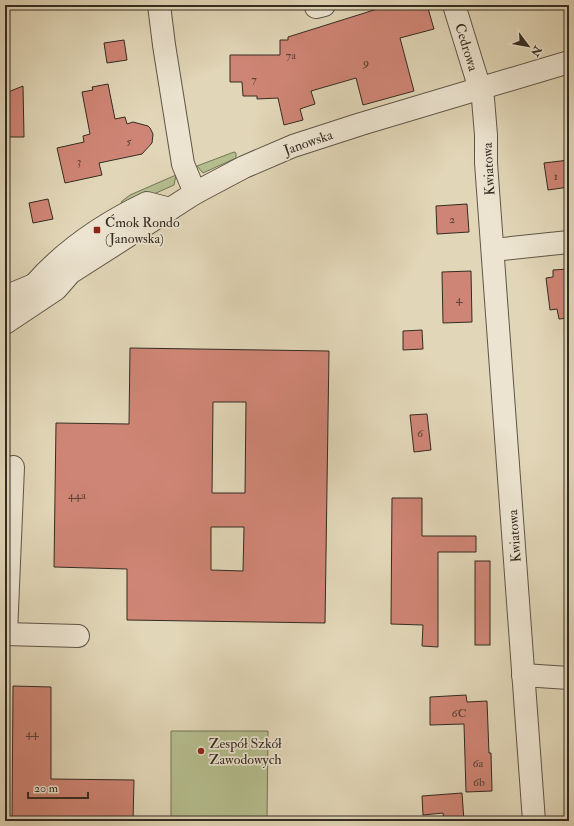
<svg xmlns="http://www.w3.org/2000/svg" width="574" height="826" font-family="'IM FELL Double Pica',serif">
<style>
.green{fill:#b4bd8e;stroke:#747458}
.building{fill:#cf8575;stroke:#342c22;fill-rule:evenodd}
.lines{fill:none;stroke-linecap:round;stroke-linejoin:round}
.minor-casing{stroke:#5f5647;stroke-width:24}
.minor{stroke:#ece4d0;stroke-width:22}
.poi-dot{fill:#8f2418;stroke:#ece4d0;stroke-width:1.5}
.labels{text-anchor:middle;stroke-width:3.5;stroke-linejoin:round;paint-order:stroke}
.number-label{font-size:12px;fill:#5b4237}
.street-label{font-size:14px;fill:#342c22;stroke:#ece4d0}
.poi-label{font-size:14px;fill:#342c22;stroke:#ece4d0;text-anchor:start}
</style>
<rect width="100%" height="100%" fill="#e1d6b7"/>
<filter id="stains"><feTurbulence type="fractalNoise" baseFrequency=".005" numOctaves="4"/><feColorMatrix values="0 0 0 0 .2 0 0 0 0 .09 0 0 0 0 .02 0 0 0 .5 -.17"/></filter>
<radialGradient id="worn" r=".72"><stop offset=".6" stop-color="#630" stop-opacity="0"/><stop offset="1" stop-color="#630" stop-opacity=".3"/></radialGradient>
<g class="green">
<path d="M234,152L236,153V158L203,173L197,166Z"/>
<path d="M176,175L174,185L125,207L121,202L130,195Z"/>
<path d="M171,731H268L267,821H171Z"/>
</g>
<g class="building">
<path d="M390,5H427L434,29L400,38L414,91L363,105L356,78L311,91L315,104L300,109L303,120L284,125L278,98L257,99V96H243L242,82H230V55H280V40H288V37Z"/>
<path d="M124,40L127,60L107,63L104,43Z"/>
<path d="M108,84L115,119L125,117L127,124L133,122L148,126L150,128L153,134L152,143L142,154L99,163L102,175L65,183L57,148L84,142L83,136L90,134L82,92L93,90L92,87Z"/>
<path d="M23,86L24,137H5V112L9,111L8,92Z"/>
<path d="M569,160V187L548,190L544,163Z"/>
<path d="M48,199L53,219L33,223L29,203Z"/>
<path d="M467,204L469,232L437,234L436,206Z"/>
<path d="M569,269V318L559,319L557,309L550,310L546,278L553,277V270Z"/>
<path d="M471,271L472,322L443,323L442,272Z"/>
<path d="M422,330L423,349L403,350V331Z"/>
<path d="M130,348L329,351L325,623L127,620V569L54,567L56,423L129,424ZM213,402H246L245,493H212ZM211,527H244L243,571L211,570Z"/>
<path d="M427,414L431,450L414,452L410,415Z"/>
<path d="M392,498H422V536H476V552H438V647L422,646L423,625L391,624Z"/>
<rect x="475" y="561" width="15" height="84"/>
<path d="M13,686L51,687V779L134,780L133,821H12Z"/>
<path d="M466,695L467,702L487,701L489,753H491L492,791L466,792L464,724L430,725V697Z"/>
<path d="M462,793L464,821H444L443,813L423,815L422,796Z"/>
</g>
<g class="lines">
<defs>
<g id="minor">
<path d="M159,5L164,45L183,164L195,193"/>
<path d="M454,5L483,99L486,135V163L534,821"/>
<path d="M316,7L324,5"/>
<path d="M493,250L569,242"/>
<path d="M35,284C66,249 105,223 147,203L170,209"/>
<path d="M5,297L48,279"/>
<path d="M5,323L56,289L70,273L195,193L244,167L293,146L361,124L569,62"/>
<path d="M5,634L78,636"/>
<path d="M6,634L13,467"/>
<path d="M523,675L569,678"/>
</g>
</defs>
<use href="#minor" class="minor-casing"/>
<use href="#minor" class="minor"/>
</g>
<g class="poi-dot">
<rect x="93" y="226" width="8" height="8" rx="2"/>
<circle cx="201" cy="751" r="4"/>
</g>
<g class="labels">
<g class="number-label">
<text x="291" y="59">7a</text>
<text x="366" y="66">9</text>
<text x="254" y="83">7</text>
<text x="129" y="145">5</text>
<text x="79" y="165">3</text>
<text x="556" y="180">1</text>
<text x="452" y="223">2</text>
<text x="459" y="303">4</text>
<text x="420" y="437">6</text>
<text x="77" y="499">44a</text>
<text x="459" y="717">6C</text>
<text x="32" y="737">44</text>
<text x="478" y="767">6a</text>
<text x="479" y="786">6b</text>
</g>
<g class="street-label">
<text transform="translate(467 47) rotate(73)" y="5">Cedrowa</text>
<text transform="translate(308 142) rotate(-19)" y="5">Janowska</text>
<text transform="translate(488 169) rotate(-93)" y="5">Kwiatowa</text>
<text transform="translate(514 536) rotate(-94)" y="5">Kwiatowa</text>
</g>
<g class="poi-label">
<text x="105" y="227">Ćmok Rondo<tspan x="105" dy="16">(Janowska)</tspan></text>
<text x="209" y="748">Zespół Szkół<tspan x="209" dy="16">Zawodowych</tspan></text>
</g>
</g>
<rect width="574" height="826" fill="none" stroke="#e1d6b7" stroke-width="20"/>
<rect x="6" y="6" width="562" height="814" fill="none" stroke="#342c22" stroke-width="2"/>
<rect x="10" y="10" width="554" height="806" fill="none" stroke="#342c22"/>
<g transform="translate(528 46) rotate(122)" stroke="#ece4d0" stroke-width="3" paint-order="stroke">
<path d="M0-3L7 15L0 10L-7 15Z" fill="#342c22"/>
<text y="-6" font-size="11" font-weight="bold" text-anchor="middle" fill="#342c22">N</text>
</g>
<path d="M28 792v6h60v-6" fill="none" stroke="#342c22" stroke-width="2"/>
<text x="34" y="792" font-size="12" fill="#342c22" stroke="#ece4d0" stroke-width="3" paint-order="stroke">20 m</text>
<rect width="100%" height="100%" filter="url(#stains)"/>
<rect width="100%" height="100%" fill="url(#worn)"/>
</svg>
